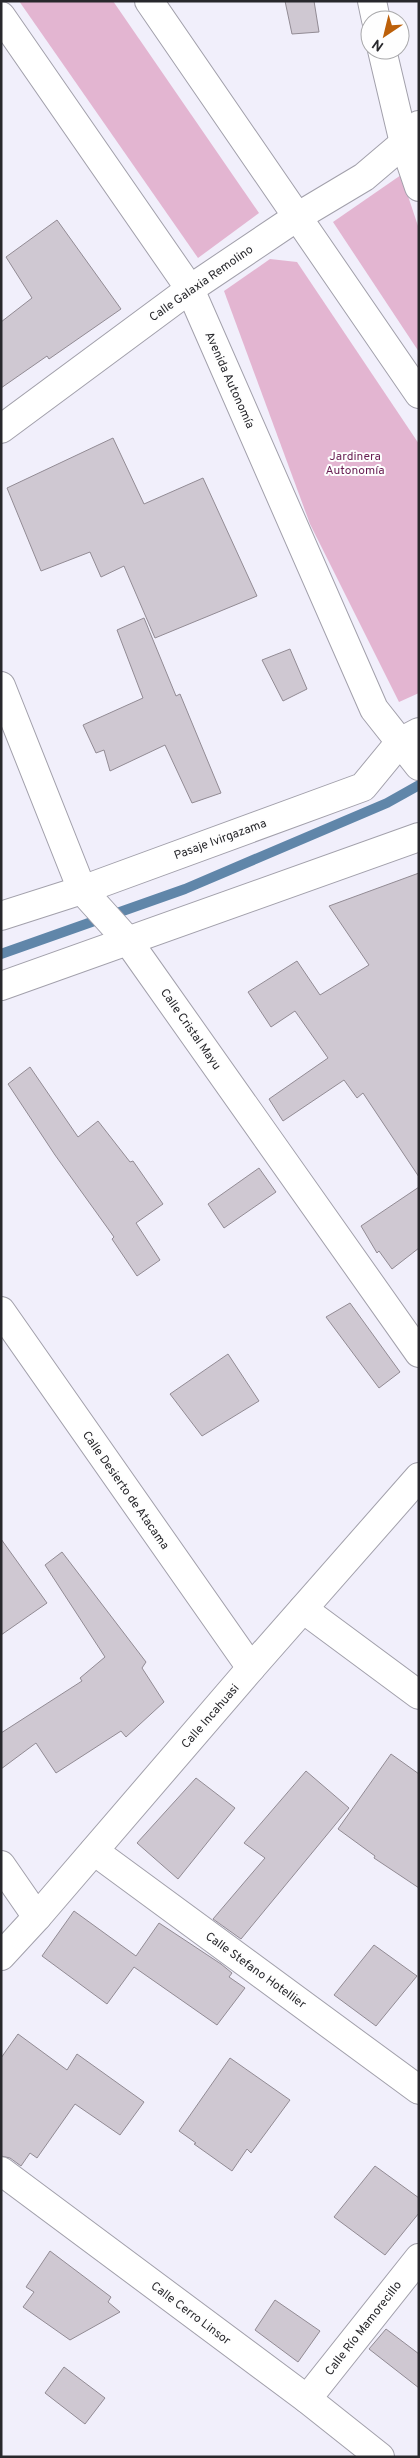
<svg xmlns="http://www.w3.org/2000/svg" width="420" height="2458" font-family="Overpass,sans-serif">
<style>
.green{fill:#e3b5d1}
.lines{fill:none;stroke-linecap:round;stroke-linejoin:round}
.stream{stroke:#6086a9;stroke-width:10}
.building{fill:#cfc8d2;stroke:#928b94}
.street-casing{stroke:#a2a0ab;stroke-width:30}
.secondary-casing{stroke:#a2a0ab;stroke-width:30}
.street{stroke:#fff;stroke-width:28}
.secondary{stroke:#fff;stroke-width:28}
.labels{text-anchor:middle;stroke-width:4;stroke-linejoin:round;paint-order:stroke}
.street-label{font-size:12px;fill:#28282c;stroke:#fefefe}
.park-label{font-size:12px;fill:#681e52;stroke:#fefefe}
</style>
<rect width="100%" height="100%" fill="#f1effb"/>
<g class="green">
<path d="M19,1H113L259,213L198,258Z"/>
<path d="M401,175L419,229V352L333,222Z"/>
<path d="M270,259L297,262L419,444V693L399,702L310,524L224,291Z"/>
</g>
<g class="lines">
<path class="stream" d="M1,954L185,889L387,803L419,785"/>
</g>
<g class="building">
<path d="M285,1H314L319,32L292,34Z"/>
<path d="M57,220L121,309L49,359L47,356L1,388V322L32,298L6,257Z"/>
<path d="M113,438L144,504L203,478L257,596L155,638L124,566L101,577L90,552L41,571L7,488Z"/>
<path d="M144,618L176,696L180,694L221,793L192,803L165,745L110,771L104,750L96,753L83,725L143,698L117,630Z"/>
<path d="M290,649L307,689L283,701L262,660Z"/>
<path d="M419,873V1177L363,1093L357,1098L344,1080L283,1121L269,1099L328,1058L295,1011L271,1027L248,992L297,961L320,995L369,965L329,906Z"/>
<path d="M30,1067L78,1137L98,1121L130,1162L133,1161L163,1204L136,1223L160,1260L137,1276L112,1239L114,1237L55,1155L8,1084Z"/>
<path d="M259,1168L276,1192L224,1228L208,1204Z"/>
<path d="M419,1187V1248L392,1269L379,1251L377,1253L361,1226Z"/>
<path d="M350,1303L400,1372L379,1388L326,1317Z"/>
<path d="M228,1354L259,1401L202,1436L170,1394Z"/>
<path d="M1,1539L47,1603L1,1635Z"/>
<path d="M62,1552L146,1662L142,1668L164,1702L126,1737L121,1731L56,1773L36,1743L1,1769V1733L82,1681L80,1678L105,1657L45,1565Z"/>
<path d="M391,1754L419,1774V1888L374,1858L375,1856L338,1829Z"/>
<path d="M306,1771L349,1808L241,1939L213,1919L265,1858L244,1843Z"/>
<path d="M196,1778L235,1808L178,1879L137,1843Z"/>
<path d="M74,1911L136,1956L159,1923L221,1964L232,1973L229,1977L245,1988L217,2025L134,1967L107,2004L42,1956Z"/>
<path d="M374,1945L417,1976L376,2026L334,1995Z"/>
<path d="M18,2034L67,2070L77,2054L144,2102L120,2135L75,2104L37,2158L30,2153L21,2166L10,2158L1,2156V2058Z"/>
<path d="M230,2058L290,2100L251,2153L247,2149L232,2171L194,2144L196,2143L179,2131Z"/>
<path d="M375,2166L419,2198V2213L385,2255L334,2217Z"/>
<path d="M50,2251L111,2297L108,2302L120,2312L70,2340L23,2307L34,2292L26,2287Z"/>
<path d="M275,2300L320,2331L298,2362L255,2330Z"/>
<path d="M386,2329L419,2354V2388L369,2349Z"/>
<path d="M64,2367L105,2398L85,2424L45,2393Z"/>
</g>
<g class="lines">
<defs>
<g id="street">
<path d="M372,1L376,20"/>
<path d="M382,50L404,143L419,187"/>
<path d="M1,429L190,289L297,217L364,177L404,143L419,125"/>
<path d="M1,686L82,890L128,941L419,1353"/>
<path d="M1,916L82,890L363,787L400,742L419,732"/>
<path d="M1,986L419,837"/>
<path d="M1,1311L251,1668"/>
<path d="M303,1609L419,1695"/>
<path d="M94,1851L419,2090"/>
<path d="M1,1865L37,1917"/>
<path d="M1,2171L307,2399L380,2457"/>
<path d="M307,2399L419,2258"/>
</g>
<g id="secondary">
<path d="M149,1L419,394"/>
<path d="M1,16L190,289L374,709L419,766"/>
<path d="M1,1956L37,1917L251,1668L419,1477"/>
</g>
</defs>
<use href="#street" class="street-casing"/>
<use href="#secondary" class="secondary-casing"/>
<use href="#street" class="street"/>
<use href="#secondary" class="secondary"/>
</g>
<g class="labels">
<g class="street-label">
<text transform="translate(201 283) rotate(-35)" y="4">Calle Galaxia Remolino</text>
<text transform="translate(230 380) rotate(66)" y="4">Avenida Autonomía</text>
<text transform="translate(220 839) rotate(-20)" y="4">Pasaje Ivirgazama</text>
<text transform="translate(191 1029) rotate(55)" y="4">Calle Cristal Mayu</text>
<text transform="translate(126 1490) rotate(55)" y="4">Calle Desierto de Atacama</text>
<text transform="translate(210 1716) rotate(-49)" y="4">Calle Incahuasi</text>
<text transform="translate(256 1970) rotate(36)" y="4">Calle Stefano Hotellier</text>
<text transform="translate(191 2313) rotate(37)" y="4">Calle Cerro Linsor</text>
<text transform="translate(363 2328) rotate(-52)" y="4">Calle Río Mamorecillo</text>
</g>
<g class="park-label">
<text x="355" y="460">Jardinera<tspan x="355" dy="14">Autonomía</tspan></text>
</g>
</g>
<rect width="420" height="2458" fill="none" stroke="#28282c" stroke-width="5"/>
<g transform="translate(385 35) rotate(215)"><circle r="24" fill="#fefefe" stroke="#a8a8aa"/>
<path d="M0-4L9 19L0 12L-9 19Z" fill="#bc600a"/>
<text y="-8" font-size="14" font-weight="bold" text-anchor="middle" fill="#28282c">N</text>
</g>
</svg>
